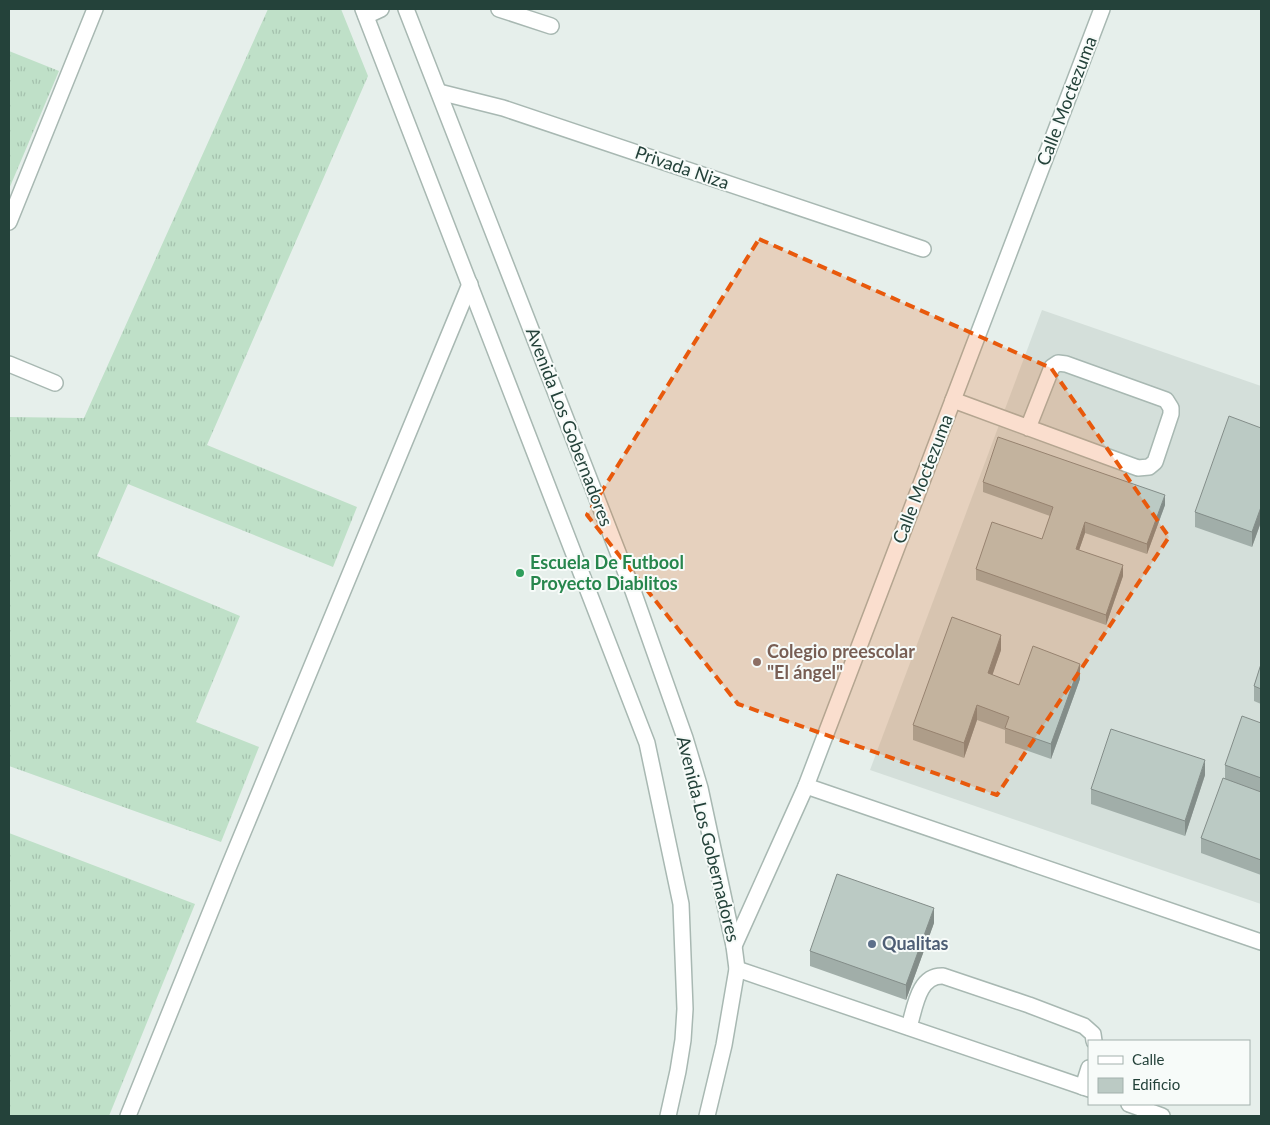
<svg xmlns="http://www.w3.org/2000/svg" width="1270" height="1125" font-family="Lato,sans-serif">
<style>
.built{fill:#d4dfda}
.grass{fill:url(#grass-tufts)}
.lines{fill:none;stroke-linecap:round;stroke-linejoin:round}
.minor-casing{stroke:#a8b8b2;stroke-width:18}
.minor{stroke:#fff;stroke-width:15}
.wall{fill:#a1aea9}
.shaded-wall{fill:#838d89}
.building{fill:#bbcac4;stroke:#838d89}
.marked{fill:#e8590c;fill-opacity:0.2;stroke:#e8590c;stroke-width:4;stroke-dasharray:10 6;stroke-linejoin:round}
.leisure-dot{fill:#2e9e5b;stroke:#f7fbf9;stroke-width:2}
.education-dot{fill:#8d6e63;stroke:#f7fbf9;stroke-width:2}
.service-dot{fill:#5c6f8a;stroke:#f7fbf9;stroke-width:2}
.labels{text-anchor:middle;stroke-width:4;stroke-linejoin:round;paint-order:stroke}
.street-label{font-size:18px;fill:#24423a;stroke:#f7fbf9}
.leisure-label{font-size:18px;font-weight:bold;fill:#27864d;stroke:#f7fbf9;text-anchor:start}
.education-label{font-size:18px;font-weight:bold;fill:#785e54;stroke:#f7fbf9;text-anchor:start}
.service-label{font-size:18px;font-weight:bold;fill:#4e5e75;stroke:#f7fbf9;text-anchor:start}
</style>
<defs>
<pattern id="grass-tufts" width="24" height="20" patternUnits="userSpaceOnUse" patternTransform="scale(1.25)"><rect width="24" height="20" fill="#bfe0c8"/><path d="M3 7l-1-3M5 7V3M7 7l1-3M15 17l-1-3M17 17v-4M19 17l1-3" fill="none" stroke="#a4c1ad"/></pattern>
</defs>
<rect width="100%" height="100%" fill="#e6efeb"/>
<path class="built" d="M1042,310L1261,386V904L870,770Z"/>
<g class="grass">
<path d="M268,9H341L368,76L207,445L357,507L333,567L128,484L97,556L240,616L196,722L259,747L221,842L9,766V417L84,418Z"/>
<path d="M9,51L59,71L9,189Z"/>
<path d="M9,833L195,904L109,1116H9Z"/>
</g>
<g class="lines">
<defs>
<g id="minor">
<path d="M363,9L647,743L681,904L685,1009L683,1040L678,1071L668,1116"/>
<path d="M406,9L633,591L685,738L700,788L734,946L737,969L724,1045L707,1116"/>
<path d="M499,9L551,26"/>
<path d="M366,16L381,9"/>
<path d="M439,92L503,108L923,249"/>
<path d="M9,222L95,9"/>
<path d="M9,364L55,383"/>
<path d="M953,400L1138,468L1149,467L1155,462L1171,414V408L1166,400L1066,364L1058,363L1052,367L1028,428"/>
<path d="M806,786L1261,942"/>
<path d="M734,946L806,786L1102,9"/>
<path d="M737,969L1089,1089"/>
<path d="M909,1027C915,1008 918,975 943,976L1029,1005L1084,1026L1093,1034L1094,1041"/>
<path d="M1083,1087L1089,1068"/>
<path d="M1129,1104L1162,1116"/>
<path d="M128,1116L229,866L470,284"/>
</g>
</defs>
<use href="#minor" class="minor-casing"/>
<use href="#minor" class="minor"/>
</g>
<g class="wall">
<path d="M1261,428V522L1252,547L1195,527V512Z"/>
<path d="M983,482L1165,505L1147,554L1085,533L1079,550L1123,576L1106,625L976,580V569L1042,539L1050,516L983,492Z"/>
<path d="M1001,650L992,675L1019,685L1080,679L1051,759L1005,743V730L977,720L964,758L913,740V725Z"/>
<path d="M1261,664V704L1254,701V686Z"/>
<path d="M1261,723V875L1201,853V838L1225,779V765Z"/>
<path d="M1205,775L1185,836L1091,804V789Z"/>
<path d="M934,923L906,1000L810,966V951Z"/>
</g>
<g class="shaded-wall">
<path d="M1165,495V505L1147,554V544Z"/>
<path d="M1261,507V522L1252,547V532Z"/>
<path d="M1085,522V533L1076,559V549Z"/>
<path d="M1123,565V576L1106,625V615Z"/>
<path d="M1001,635V650L988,688V673Z"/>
<path d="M1080,664V679L1051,759V744Z"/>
<path d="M977,705V720L964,758V743Z"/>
<path d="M1205,760V775L1185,836V821Z"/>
<path d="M934,908V923L906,1000V985Z"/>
</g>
<g class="building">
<path d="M1229,416L1261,428V507L1252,532L1195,512Z"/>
<path d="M998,437L1165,495L1147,544L1085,522L1076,549L1123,565L1106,615L976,569L992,522L1042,539L1053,507L983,482Z"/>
<path d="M952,617L1001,635L988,673L1019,685L1033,646L1080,664L1051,744L1005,728L1009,717L977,705L964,743L913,725Z"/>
<path d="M1261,664V689L1254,686Z"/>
<path d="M1242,716L1261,723V778L1225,765Z"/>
<path d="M1111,729L1205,760L1185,821L1091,789Z"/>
<path d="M1223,778L1261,792V860L1201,838Z"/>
<path d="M837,874L934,908L906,985L810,951Z"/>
</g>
<path class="marked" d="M759,239L1051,368L1169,537L997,795L738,704L587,515Z"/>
<circle class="leisure-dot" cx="520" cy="573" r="5"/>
<circle class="education-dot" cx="757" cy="662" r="5"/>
<circle class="service-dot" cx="872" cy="944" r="5"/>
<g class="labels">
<g class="street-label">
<text transform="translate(1067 101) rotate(-69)" y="6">Calle Moctezuma</text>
<text transform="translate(682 168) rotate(19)" y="6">Privada Niza</text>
<text transform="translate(569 427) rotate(69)" y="6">Avenida Los Gobernadores</text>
<text transform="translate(923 479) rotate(-69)" y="6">Calle Moctezuma</text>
<text transform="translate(708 839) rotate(76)" y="6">Avenida Los Gobernadores</text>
</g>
<g class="leisure-label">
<text x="530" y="569">Escuela De Futbool<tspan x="530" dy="21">Proyecto Diablitos</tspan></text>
</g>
<g class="education-label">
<text x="767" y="658">Colegio preescolar<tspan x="767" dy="21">"El ángel"</tspan></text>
</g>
<g class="service-label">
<text x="882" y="950">Qualitas</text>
</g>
</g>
<rect width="1270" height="1125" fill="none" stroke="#24423a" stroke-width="20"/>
<rect x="1088" y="1040" width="162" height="65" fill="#f7fbf9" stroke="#a3b1ad"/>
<rect x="1098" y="1056" width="25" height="8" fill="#ffffff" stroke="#a3b1ad"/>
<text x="1132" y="1065" font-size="15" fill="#24423a">Calle</text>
<rect x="1098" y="1078" width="25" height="15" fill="#bbcac4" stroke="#a3b1ad"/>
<text x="1132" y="1090" font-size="15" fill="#24423a">Edificio</text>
</svg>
